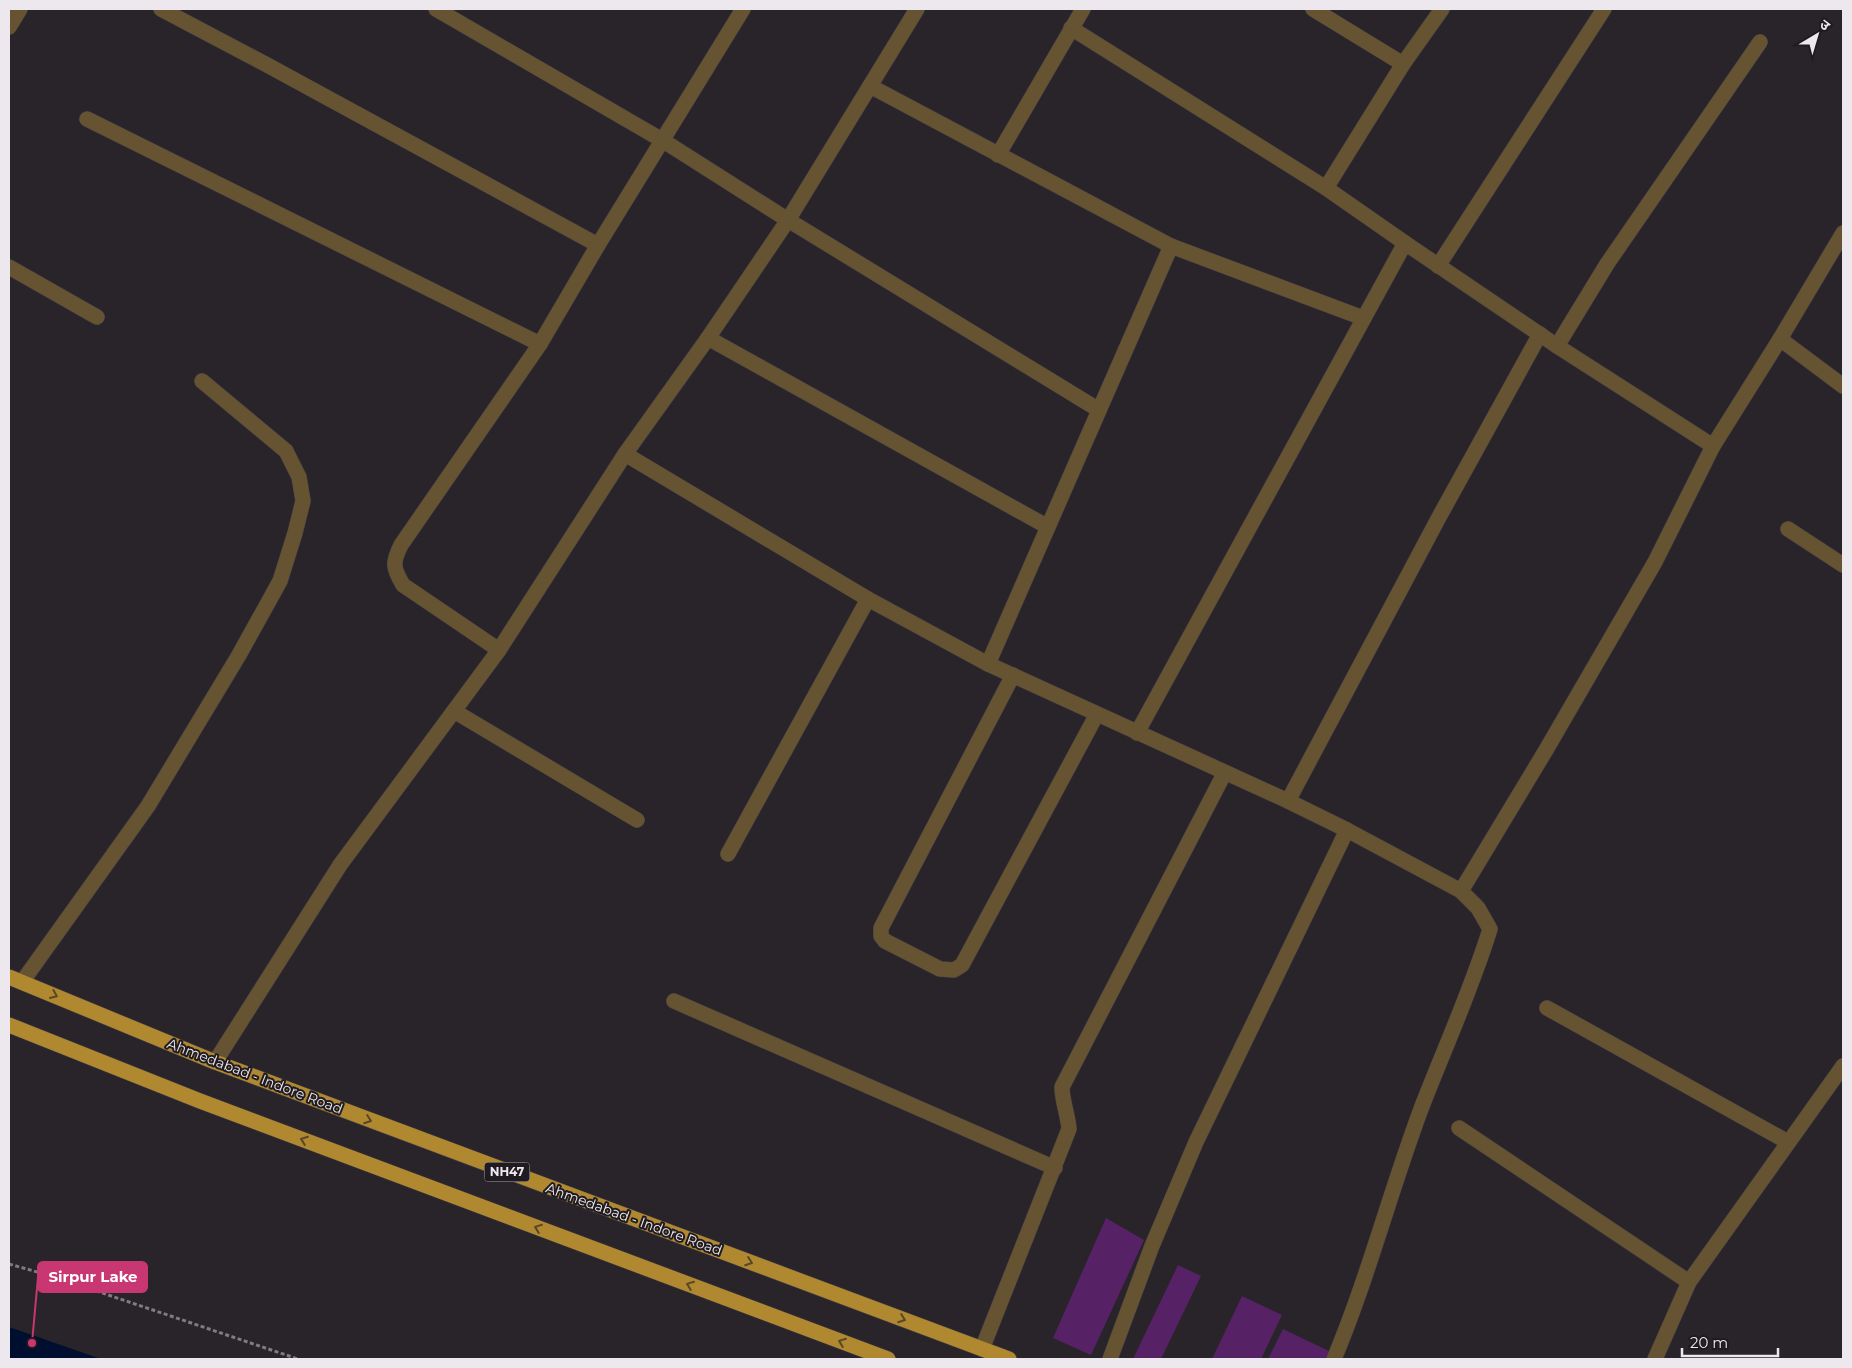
<svg xmlns="http://www.w3.org/2000/svg" width="1852" height="1368" font-family="Montserrat,'Noto Sans Devanagari',sans-serif">
<style>
.water{fill:#000e2f}
.building{fill:#562165}
.lines{fill:none;stroke-linecap:round;stroke-linejoin:round}
.service-casing{stroke:#443f45;stroke-width:16}
.minor-casing{stroke:#443f45;stroke-width:16}
.trunk-casing{stroke:#443f45;stroke-width:16}
.path{stroke:#7f7b80;stroke-width:3;stroke-dasharray:4 2.5;stroke-linecap:butt}
.service{stroke:#655331;stroke-width:15}
.minor{stroke:#655331;stroke-width:15}
.trunk{stroke:#b08830;stroke-width:15}
.oneway{stroke:#594726}
.labels{text-anchor:middle;stroke-width:4;stroke-linejoin:round;paint-order:stroke}
.shield{fill:#1f1b20;stroke:#aeaab0;stroke-width:1}
.shield-label{font-size:12px;font-weight:bold;fill:#ece8ed}
.street-label{font-size:14px;fill:#ece8ed;stroke:#1f1b20}
.leader{fill:none;stroke:#c83771;stroke-width:2}
.callout-dot{fill:#c83771;stroke:#1f1b20;stroke-width:2}
.callout{fill:#c83771;stroke:#c83771;stroke-width:2}
.callout-label{font-size:15px;text-anchor:middle;font-weight:bold;fill:#fff}
</style>
<rect width="100%" height="100%" fill="#29242a"/>
<path class="water" d="M9,1327L101,1359H9Z"/>
<g class="building">
<path d="M1106,1218L1144,1240L1091,1355L1053,1338Z"/>
<path d="M1178,1265L1201,1276L1161,1359H1133Z"/>
<path d="M1242,1296L1282,1315L1261,1359H1212Z"/>
<path d="M1283,1329L1329,1351L1325,1359H1268Z"/>
</g>
<g class="lines">
<defs>
<path id="service" d="M22,982L148,806L239,655L280,581L295,533L303,501L299,477L286,451L202,381"/>
<g id="minor">
<path d="M161,9L269,66L598,245"/>
<path d="M436,9L662,140L788,220L1099,410"/>
<path d="M1313,9L1403,64"/>
<path d="M9,27L20,9"/>
<path d="M1071,28L1326,188L1405,243"/>
<path d="M870,86L1171,246"/>
<path d="M87,119L540,344"/>
<path d="M998,155L1083,9"/>
<path d="M1326,188L1403,64L1442,9"/>
<path d="M1438,266L1604,9"/>
<path d="M9,267L97,317"/>
<path d="M708,338L1048,527"/>
<path d="M1780,339L1843,233"/>
<path d="M1557,346L1607,264L1760,42"/>
<path d="M625,454L868,599L988,664L1288,801L1438,519L1540,334"/>
<path d="M1788,529L1843,565"/>
<path d="M499,650L403,585C393,568 392,563 401,545L540,344L598,245L743,9"/>
<path d="M988,664L1171,246L1363,318"/>
<path d="M1013,675L881,928V936L885,941L940,969L954,970L962,965L1097,714"/>
<path d="M454,711L637,820"/>
<path d="M1137,733L1405,243L1557,346L1713,446"/>
<path d="M1288,801L1347,830L1461,891L1478,908L1490,929C1471,991 1444,1049 1421,1109C1390,1192 1368,1278 1334,1359"/>
<path d="M728,854L868,599"/>
<path d="M1461,891L1546,750L1655,562L1713,446L1780,339L1843,386"/>
<path d="M674,1001L1055,1168"/>
<path d="M1547,1008L1788,1142"/>
<path d="M215,1062L340,865L499,650L625,454L708,338L788,220L917,9"/>
<path d="M1459,1128L1689,1282"/>
<path d="M982,1349L1069,1129C1068,1115 1062,1101 1062,1087L1224,774"/>
<path d="M1110,1359L1152,1246L1196,1142L1347,830"/>
<path d="M1655,1359L1689,1282L1843,1066"/>
</g>
<g id="trunk">
<path d="M9,977L215,1062L1009,1359"/>
<path d="M9,1025L200,1101L888,1359"/>
</g>
</defs>
<use href="#service" class="service-casing"/>
<use href="#minor" class="minor-casing"/>
<use href="#trunk" class="trunk-casing"/>
<path class="path" d="M9,1264L55,1277L298,1359"/>
<use href="#service" class="service"/>
<use href="#minor" class="minor"/>
<use href="#trunk" class="trunk"/>
</g>
<defs><path id="oneway-chevron" d="M-2-3.5L2.5 0L-2 3.5" fill="none" stroke-width="1.6" stroke-linecap="round" stroke-linejoin="round" transform="scale(1.25)"/></defs>
<g class="oneway">
<use href="#oneway-chevron" transform="translate(54 995) rotate(23)"/>
<use href="#oneway-chevron" transform="translate(368 1120) rotate(20)"/>
<use href="#oneway-chevron" transform="translate(304 1140) rotate(-159)"/>
<use href="#oneway-chevron" transform="translate(538 1228) rotate(-159)"/>
<use href="#oneway-chevron" transform="translate(749 1262) rotate(20)"/>
<use href="#oneway-chevron" transform="translate(690 1285) rotate(-159)"/>
<use href="#oneway-chevron" transform="translate(902 1319) rotate(20)"/>
<use href="#oneway-chevron" transform="translate(842 1342) rotate(-159)"/>
</g>
<g class="labels">
<rect class="shield" x="484.5" y="1162.5" width="45" height="19" rx="4"/>
<g class="shield-label">
<text x="507" y="1176">NH47</text>
</g>
<g class="street-label">
<text transform="translate(255 1076) rotate(21)" y="5">Ahmedabad - Indore Road</text>
<text transform="translate(634 1219) rotate(20)" y="5">Ahmedabad - Indore Road</text>
</g>
</g>
<path class="leader" d="M32 1343L38 1277"/>
<circle class="callout-dot" cx="32" cy="1343" r="5"/>
<rect class="callout" x="38" y="1262" width="109" height="30" rx="5"/>
<g class="callout-label">
<text x="93" y="1282">Sirpur Lake</text>
</g>
<rect width="1852" height="1368" fill="none" stroke="#ece8ed" stroke-width="20"/>
<g transform="translate(1817 35) rotate(38)" stroke="#1f1b20" stroke-width="4" paint-order="stroke">
<path d="M0-4L9 19L0 12L-9 19Z" fill="#ece8ed"/>
<text y="-8" font-size="14" font-weight="bold" text-anchor="middle" fill="#ece8ed">उ</text>
</g>
<path d="M1682 1348v8h96v-8" fill="none" stroke="#ece8ed" stroke-width="2.5"/>
<text x="1690" y="1348" font-size="15" fill="#ece8ed" stroke="#1f1b20" stroke-width="4" paint-order="stroke">20 m</text>
</svg>
